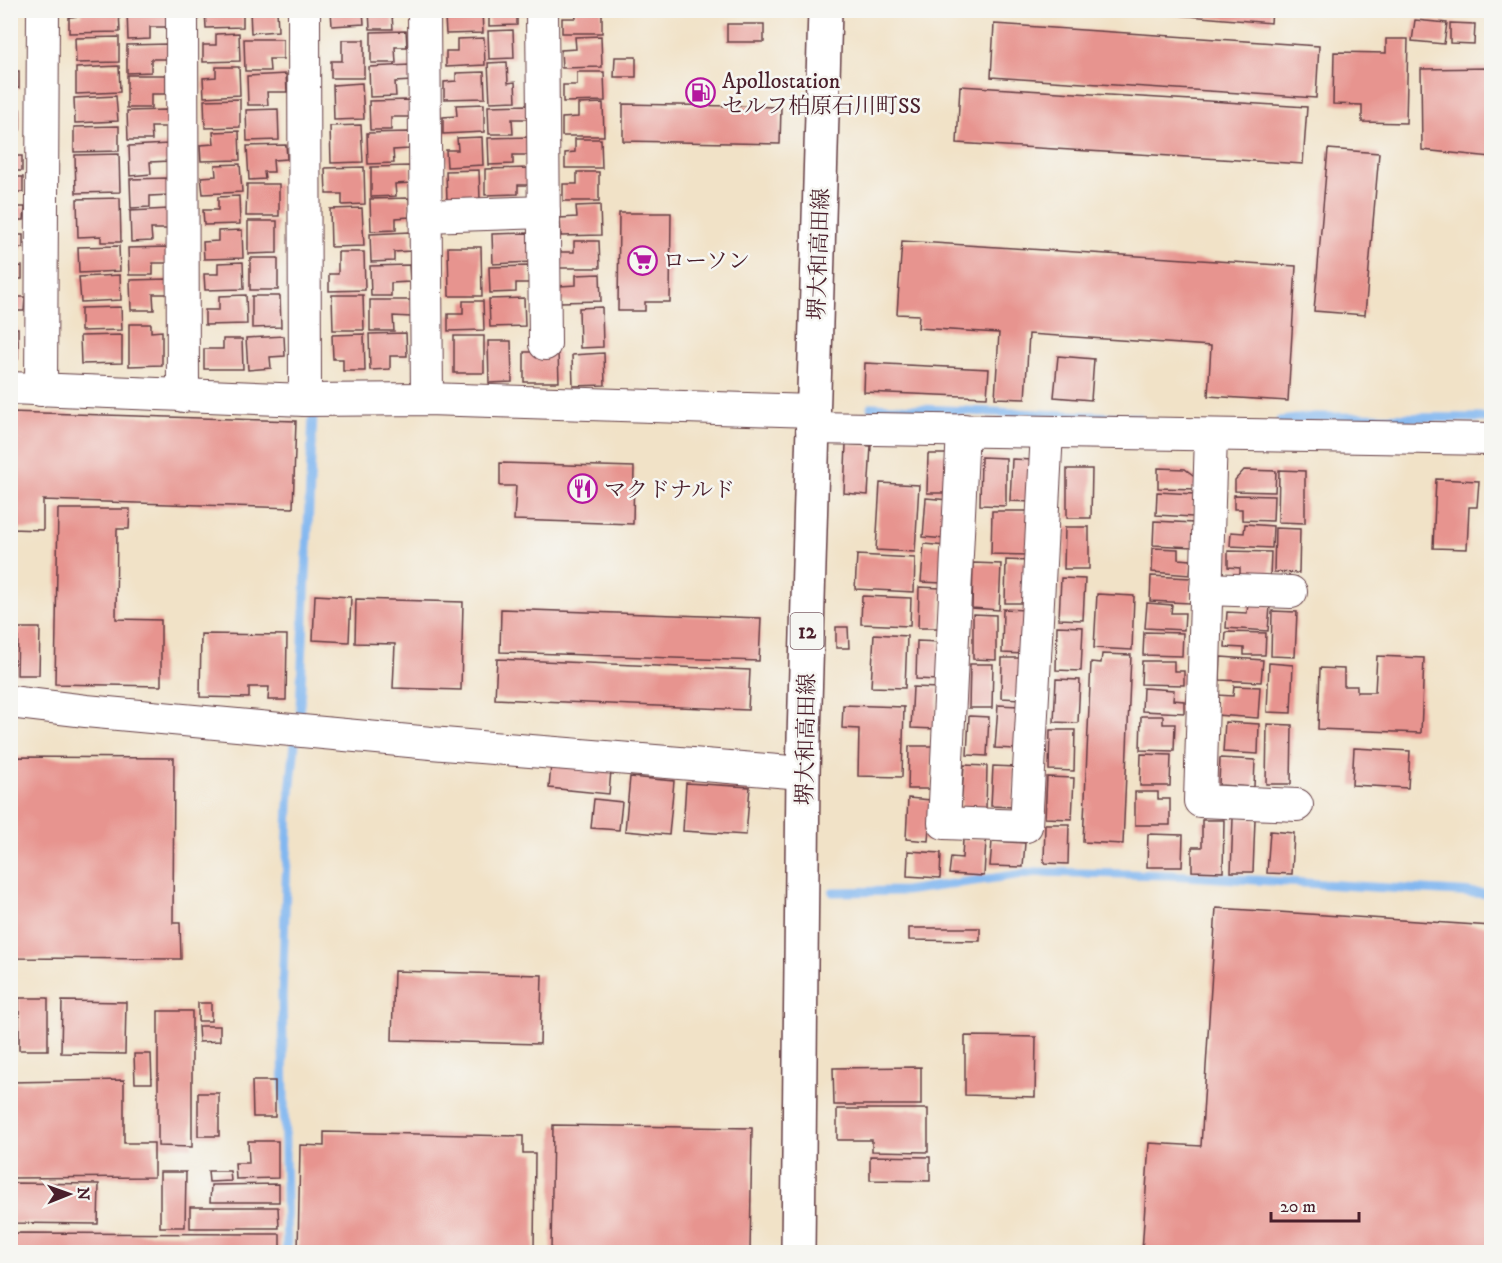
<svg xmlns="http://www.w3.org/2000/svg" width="1502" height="1263" font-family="'IM FELL DW Pica','Noto Serif JP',serif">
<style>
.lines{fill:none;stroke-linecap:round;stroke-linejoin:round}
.stream{stroke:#82b7f0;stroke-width:9}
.building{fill:#e7948f}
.minor-casing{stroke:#633c42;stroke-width:34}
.major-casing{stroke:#633c42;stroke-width:36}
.minor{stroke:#fff;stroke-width:32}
.major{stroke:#fff;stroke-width:33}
.labels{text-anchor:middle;stroke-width:5;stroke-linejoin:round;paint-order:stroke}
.shield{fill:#f6f6f2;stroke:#7e6067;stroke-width:1.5}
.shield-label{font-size:21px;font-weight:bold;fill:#4a1f2b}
.poi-label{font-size:22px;fill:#4a1f2b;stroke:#f6f6f2;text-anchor:start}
.street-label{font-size:22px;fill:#4a1f2b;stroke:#f6f6f2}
</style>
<rect width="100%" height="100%" fill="#f6f6f2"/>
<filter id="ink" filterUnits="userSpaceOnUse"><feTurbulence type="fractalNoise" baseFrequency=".0167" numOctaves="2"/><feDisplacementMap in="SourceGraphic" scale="12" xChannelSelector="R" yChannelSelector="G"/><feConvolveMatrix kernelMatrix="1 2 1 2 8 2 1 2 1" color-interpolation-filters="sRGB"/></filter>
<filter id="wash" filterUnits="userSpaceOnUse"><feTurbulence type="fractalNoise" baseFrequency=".008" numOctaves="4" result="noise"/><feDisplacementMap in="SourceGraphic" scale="24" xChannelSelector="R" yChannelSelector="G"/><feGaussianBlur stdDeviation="1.35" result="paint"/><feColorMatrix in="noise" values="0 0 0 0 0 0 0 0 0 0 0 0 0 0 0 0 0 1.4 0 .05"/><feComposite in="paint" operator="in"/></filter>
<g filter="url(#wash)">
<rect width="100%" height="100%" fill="#f1e2c7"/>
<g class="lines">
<g class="stream">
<path d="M871,407L1138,418"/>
<path d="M1280,421L1314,417L1492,418"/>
<path d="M300,709L313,415"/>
<path d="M833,892L905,891L1036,872L1168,875L1492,894"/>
<path d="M287,1252L282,995L289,803L295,743"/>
</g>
</g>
<g id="blocks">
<g class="building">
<path d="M82,10H119L120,32L69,33V17L82,16Z"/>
<path d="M127,10H168V27H150V39L128,40Z"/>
<path d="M205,10H243V27L206,28Z"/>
<path d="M250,10H277L278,31L251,33Z"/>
<path d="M331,10H363L364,24L332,26Z"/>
<path d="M369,10H407V15H392L393,29H370Z"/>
<path d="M456,10H482L483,33L446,34L445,17H456Z"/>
<path d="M489,10H534V15H517V25L489,26Z"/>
<path d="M575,10H602V33H562V18H576Z"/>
<path d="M1118,10H1272L1271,23Z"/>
<path d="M1415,20L1447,23L1444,44L1412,41Z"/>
<path d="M1450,23L1475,24L1474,44L1450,43Z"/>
<rect x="727" y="24" width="37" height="18"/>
<path d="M994,24L1319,46L1316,98L991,77Z"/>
<path d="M513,30L514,58L489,59L488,31Z"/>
<path d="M406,31L407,47H395L396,63H371V32Z"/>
<path d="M239,33L240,61L203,62V45H216V34Z"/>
<path d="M601,36L602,67L562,68L561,50L576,49L575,37Z"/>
<path d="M119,37V62L76,63L75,38Z"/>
<path d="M484,38L485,65L446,67V51H457V39Z"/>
<path d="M244,39H283V59H269L270,71H245Z"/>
<path d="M1386,39H1408L1406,123L1362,122V105L1333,104L1334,52L1386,53Z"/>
<path d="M342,40H364V78H331V61H342Z"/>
<path d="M169,44V59H151V72L127,73V45Z"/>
<path d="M615,57H636V77H614Z"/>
<path d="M507,62L508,83L515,82L516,101L490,102L488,63Z"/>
<path d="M410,65L411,81L395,82L396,96L370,97L369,67Z"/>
<path d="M119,66L120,92L76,94V68Z"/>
<path d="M216,67H239L240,95L204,97L203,78L216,77Z"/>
<path d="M1492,68V157L1422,150L1421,69Z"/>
<path d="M10,71H19V88L10,89Z"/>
<path d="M484,72L485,98L444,99V82L456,81V73Z"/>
<path d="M577,72H604L605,101L563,102V85H577Z"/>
<path d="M286,74L287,92H267L268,105H248L247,76Z"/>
<path d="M127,75H166V94H151V108H127Z"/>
<path d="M362,83L364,119L334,120L333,85Z"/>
<path d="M960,86L1307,107L1303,164L957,143Z"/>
<path d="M116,96L118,121L75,123L74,98Z"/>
<path d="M240,99V127L205,128L204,100Z"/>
<path d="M409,100V117H391V130H370L369,101Z"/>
<path d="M603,103L604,136H562V118L578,117V104Z"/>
<path d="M484,104V132L443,134V117L457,116L456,105Z"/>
<path d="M623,104L781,107L780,144L623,141Z"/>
<path d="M527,105V119H512L513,134H489L488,106Z"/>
<rect x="10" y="109" width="10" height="21"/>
<path d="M278,109L279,140L247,141L246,110Z"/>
<path d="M167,110V127H151L152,140H128L127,111Z"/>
<path d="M361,125L363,162L331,163L330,126Z"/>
<path d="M119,126V151L74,152V127Z"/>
<path d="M239,131L240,160L201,161L200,145L214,144L213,132Z"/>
<path d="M409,132V149L393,150L394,163L368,164L367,133Z"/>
<path d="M482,137L483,165L447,167L446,150H458L457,138Z"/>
<path d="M529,137L530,155H513V164L489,165L488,138Z"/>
<path d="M575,139H601L602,168H565V153L575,152Z"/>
<path d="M169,144L170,161L150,162L151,174L130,176L129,146Z"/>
<path d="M286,145L287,159L273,160L274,172H264L265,179L249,180L247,146Z"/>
<path d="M1328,149L1379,153L1365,315L1314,311Z"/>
<path d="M119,154L120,192L76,193L75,155Z"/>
<rect x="10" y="156" width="12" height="15"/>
<path d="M240,164L242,192L203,194L201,177L216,176L215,165Z"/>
<path d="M410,166L411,183L395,184L396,196L371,197V167Z"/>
<path d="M364,167L365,204L342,205V194H326L325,168Z"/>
<path d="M529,168V185H518V194L485,195V169Z"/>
<path d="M479,170L480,200L447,201L446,171Z"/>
<path d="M577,172H599V201H563V184H577Z"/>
<rect x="10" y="177" width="13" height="15"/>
<path d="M169,178V195L150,196V207L131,208L130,179Z"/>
<path d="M247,184H279V216H246Z"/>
<path d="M239,196L240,224L204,225L203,210H218V197Z"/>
<path d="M120,198L121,242H101V236L78,237L77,199Z"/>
<path d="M409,198L410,217L396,218V230L371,231L370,199Z"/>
<path d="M600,205L601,235L561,236L560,218L577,217L576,206Z"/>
<path d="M10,207H25L24,220H10Z"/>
<path d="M362,208L364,246L331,247L330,209Z"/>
<path d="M169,209L170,229H151L152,241L131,242L130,211Z"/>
<path d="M619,213H671L670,302H645V311H618Z"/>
<path d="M248,221H277V253L248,254Z"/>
<path d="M242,230L243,258L204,259L203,242L218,241V231Z"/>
<path d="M410,232L411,251L394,252V261L371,262L370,234Z"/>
<path d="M530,233L531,262L493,264L492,234Z"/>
<rect x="10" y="235" width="13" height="13"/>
<path d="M574,241H599L600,268H559V252H574Z"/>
<path d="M902,241L1296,266L1288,401L1208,396L1211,346L1029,334L1025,399L995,398L999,333L918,328L919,315L897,314Z"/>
<path d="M119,246L120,271L79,273L78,247Z"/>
<path d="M169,247V263H153V275H129L128,248Z"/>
<path d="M448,247H481L482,296H449Z"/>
<path d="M338,252H364L365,290L329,291V274H338Z"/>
<rect x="250" y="258" width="28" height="32"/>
<path d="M243,262L244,289L205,290L204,274H218V263Z"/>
<path d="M409,265L410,282L391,283V296H371L370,266Z"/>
<path d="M22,266V279H10V267Z"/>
<path d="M528,266L529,283H516V292L490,293L489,267Z"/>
<path d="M600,274L601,301L560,302V286L576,285V275Z"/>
<path d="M120,275L121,300L81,302L79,277Z"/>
<path d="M168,279L169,294H153L154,310H131L130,280Z"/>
<path d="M246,295L247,324L205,325V310H219V296Z"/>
<path d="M332,295H363L364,330H333Z"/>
<path d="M252,296H280L281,327L252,328Z"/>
<path d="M10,297H25L24,311H10Z"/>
<path d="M524,298L525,326L490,327L489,299Z"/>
<path d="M370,300H411V317L393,316L394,331H370Z"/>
<path d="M463,301H483L484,330L448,331V314H463Z"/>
<path d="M121,307L122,330L81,331V308Z"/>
<path d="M602,307L603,347L580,348L579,308Z"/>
<path d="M129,324H151V332L162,331V365L129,366Z"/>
<rect x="10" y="328" width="8" height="31"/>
<path d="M406,333L407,356H390V369L370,370L369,334Z"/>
<path d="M364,334L365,371H343V359H333L332,335Z"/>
<path d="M122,335V363L81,364L80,336Z"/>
<path d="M284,336L285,356L270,357L271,368L248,370L246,338Z"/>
<rect x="454" y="336" width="30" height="37"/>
<path d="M223,339H242L243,369H204V349H223Z"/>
<path d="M488,341H511L512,382L489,383Z"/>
<path d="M524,352H558L559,382H524Z"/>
<path d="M604,353L605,385L573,386L572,355Z"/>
<path d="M1058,356L1094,359L1091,400L1054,397Z"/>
<path d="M865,363L989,369L987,397L864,392Z"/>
<path d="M10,412L296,421L293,508L43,500V530L10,529Z"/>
<path d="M846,444L871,446L868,495L844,493Z"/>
<path d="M928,454H951V493H927Z"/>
<path d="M981,457L1006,458V506L980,505Z"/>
<path d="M1012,459L1033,460L1032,502L1010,501Z"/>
<path d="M500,463L634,467L633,524L514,520L516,486H500Z"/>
<path d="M1158,468L1185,469L1197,478V489L1158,488Z"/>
<path d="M1067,469H1092L1091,518H1067Z"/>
<path d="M1244,470L1276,471L1275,492L1235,491V480Z"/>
<path d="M1279,470L1305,471V523L1278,522Z"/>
<path d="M1436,479L1479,481L1477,507H1469L1467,549L1433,548Z"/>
<path d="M880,483L919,485L915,552L876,550Z"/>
<path d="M1157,492L1194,494L1193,517L1156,515Z"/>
<path d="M1234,495L1274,496L1273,521L1242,520V509H1234Z"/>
<path d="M926,498L949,500L945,539L923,537Z"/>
<path d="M58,509H130L129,529H117L116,619L161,620V686L55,684Z"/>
<path d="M992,511H1029L1028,555L991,554Z"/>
<path d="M1154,521L1194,523L1193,547L1153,545Z"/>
<path d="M1245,524L1273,526L1272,548L1230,546L1231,532L1244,533Z"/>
<path d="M1065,527H1089V569H1064Z"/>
<path d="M1275,528L1300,529L1299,573L1274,572Z"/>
<path d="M924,544L946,546L943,583L921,582Z"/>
<path d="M1153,548L1178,549V559L1191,560L1190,575L1152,572Z"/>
<path d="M1228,551L1271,552L1270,577L1240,575V568L1228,567Z"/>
<path d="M857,555L915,558L914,592L855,589Z"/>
<path d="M1006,560L1030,561L1029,603H1005Z"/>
<path d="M973,563L1001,564L999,610L972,608Z"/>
<path d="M1151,576L1191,578L1190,603L1150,601Z"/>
<path d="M1061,578L1085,579L1083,620L1059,619Z"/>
<path d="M919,587L941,588L940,628H918Z"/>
<path d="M1097,594L1134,596L1132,650L1094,648Z"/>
<path d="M315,595L351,597L349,642L313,640Z"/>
<path d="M862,596L911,598L910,626L861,624Z"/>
<path d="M356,599L463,602L461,690L393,688L395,644L355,643Z"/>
<path d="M1147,603L1172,605L1171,613H1185L1184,630L1145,628Z"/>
<path d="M1248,604L1270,606L1268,631L1226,628L1227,612L1247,613Z"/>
<path d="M501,609L761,618L759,661L500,652Z"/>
<path d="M1003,609L1027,610L1026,654L1002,653Z"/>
<path d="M1272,611L1297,612L1295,657L1271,656Z"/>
<path d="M973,614L996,615V660L973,659Z"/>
<path d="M1057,626L1083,627L1081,671L1056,670Z"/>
<path d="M836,627H848L849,648H836Z"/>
<rect x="10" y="628" width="4" height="47"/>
<path d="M18,628H40L39,675H17Z"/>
<path d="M1144,632L1183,633L1182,656L1143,655Z"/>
<path d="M1226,632L1266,633L1265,655H1244V648L1225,647Z"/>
<path d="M201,634L287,635L286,700H268L269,687H249V698L200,697Z"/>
<path d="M874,634L907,636L905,688L871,687Z"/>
<path d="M917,641L940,642L938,680L916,679Z"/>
<path d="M1102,654L1131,655L1123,844L1083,842L1091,662L1101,663Z"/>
<path d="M1377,656L1424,658L1421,733L1318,729L1320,668L1344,669V686H1357V692H1375Z"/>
<path d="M1221,657L1263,660L1261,682L1220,680Z"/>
<path d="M1002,658H1023L1021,699L1001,698Z"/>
<path d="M497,659L750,670L748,710L495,699Z"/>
<path d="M1142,661H1174V671H1184V685L1141,684Z"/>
<path d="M1269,663L1293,665L1291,713L1267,712Z"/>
<path d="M970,664H993L992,708H969Z"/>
<path d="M1056,679L1080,680L1078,723L1054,722Z"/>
<path d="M1234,686L1260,687L1258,718L1216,715L1217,695L1233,696Z"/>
<path d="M913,687L938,688L936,729L911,728Z"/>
<path d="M1143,688L1174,690L1173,700L1184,701V713L1142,711Z"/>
<path d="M843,705L904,707L902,777L858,776L859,729L842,728Z"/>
<path d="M998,705L1019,706L1016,749L995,748Z"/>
<path d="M969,716L989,717L987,756L967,755Z"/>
<path d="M1141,716H1163V724H1175L1174,751L1140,750Z"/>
<path d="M1225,722L1259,724L1258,754L1223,752Z"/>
<path d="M1267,724L1292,725L1291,784H1266Z"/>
<path d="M1050,730H1075L1074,771L1049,770Z"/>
<path d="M909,746H932L931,789H908Z"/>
<path d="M1354,748L1410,751L1408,788L1352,785Z"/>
<path d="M1141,754L1171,755L1170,786H1140Z"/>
<path d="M10,757L174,758L173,923H180L181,959L10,958Z"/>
<path d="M1220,758L1255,760L1254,787L1219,785Z"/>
<path d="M551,765L611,770L609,794L549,788Z"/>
<path d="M964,765L987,766L986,810L961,809Z"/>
<path d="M993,766L1015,767L1013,807L991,806Z"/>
<path d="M630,777L674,781L669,835L625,831Z"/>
<path d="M1047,777L1074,778L1072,819L1045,818Z"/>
<path d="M686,783L750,787L746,835L683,831Z"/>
<path d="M1135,792H1158V799H1170V825H1135Z"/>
<path d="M908,798L931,800L928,841L906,839Z"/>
<path d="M594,799L622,802L619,830L591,828Z"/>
<path d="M1233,818L1255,819L1253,872H1231Z"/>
<path d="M1202,820H1224L1223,872L1192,871V847H1202Z"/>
<path d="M1045,824H1069L1068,864L1044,863Z"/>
<path d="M1270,831L1294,833L1292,874L1267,873Z"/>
<path d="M1148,834L1183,835L1182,867H1147Z"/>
<path d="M963,839L986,840L984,876L949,874L951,857L962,858Z"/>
<path d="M992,841L1025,843L1023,867L990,866Z"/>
<path d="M908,851L941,853L940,878L907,876Z"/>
<path d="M1216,908L1492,926V1252H1142L1149,1143L1201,1146Z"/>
<path d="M909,928H980V941L909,940Z"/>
<path d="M394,971L542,975L540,1044L392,1040Z"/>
<rect x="19" y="998" width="29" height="52"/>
<path d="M62,1001L126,1002L125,1054L61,1053Z"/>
<rect x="198" y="1003" width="13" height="18"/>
<path d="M158,1011H192V1147L158,1146Z"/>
<path d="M198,1026H220V1041L199,1042Z"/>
<path d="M965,1036L1036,1037L1035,1097L965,1095Z"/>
<path d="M134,1054H151L152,1083H135Z"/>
<path d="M921,1067V1105H834L833,1068Z"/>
<path d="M124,1080V1143H154V1177L10,1178V1082Z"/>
<path d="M252,1081H275V1117H253Z"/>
<rect x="198" y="1093" width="21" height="43"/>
<path d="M837,1109H928V1152L872,1151V1140H837Z"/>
<path d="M553,1125L752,1128L750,1252H551Z"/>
<path d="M324,1132L523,1136V1153H535L534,1252H298L300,1145L324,1146Z"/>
<path d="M248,1141H278V1178L236,1179L235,1163H249Z"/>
<path d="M870,1156L930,1157V1181L870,1180Z"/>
<path d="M208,1171H230L231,1181L209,1182Z"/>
<path d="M160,1172H186L185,1227H160Z"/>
<path d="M10,1183L99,1184L98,1224L10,1223Z"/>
<path d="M279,1184V1202H210L211,1185Z"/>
<path d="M190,1207H278L279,1228H190Z"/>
<path d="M10,1233L280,1234V1252H10Z"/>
</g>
</g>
</g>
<g filter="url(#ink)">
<use href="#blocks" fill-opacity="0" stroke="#633c42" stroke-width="1.5"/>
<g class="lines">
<defs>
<g id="minor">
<path d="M182,10L183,396"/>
<path d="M304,10L305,400"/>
<path d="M424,10L427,399"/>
<path d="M542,10L545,344"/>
<path d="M425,216L544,212"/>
<path d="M10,388L305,400L427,399L814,411"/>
<path d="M41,390L43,10"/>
<path d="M812,428L1492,439"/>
<path d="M963,430L944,823L1026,826L1047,432"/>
<path d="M1211,435L1200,801L1297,805"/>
<path d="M1206,589L1291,592"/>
<path d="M10,702L86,711L431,743L803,773"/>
</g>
<path id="major" d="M798,1252L803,773L825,10"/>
</defs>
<use href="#minor" class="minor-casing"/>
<use href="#major" class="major-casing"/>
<use href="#minor" class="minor"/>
<use href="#major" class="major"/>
</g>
</g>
<defs>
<symbol id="fuel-ring" viewBox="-11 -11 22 22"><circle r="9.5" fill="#f6f6f2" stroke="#b5179e" stroke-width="1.5"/><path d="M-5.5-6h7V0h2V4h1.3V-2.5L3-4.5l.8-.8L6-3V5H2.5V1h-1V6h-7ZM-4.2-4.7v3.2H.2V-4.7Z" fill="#b5179e"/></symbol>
<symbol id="supermarket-ring" viewBox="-11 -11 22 22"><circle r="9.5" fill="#f6f6f2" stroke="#b5179e" stroke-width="1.5"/><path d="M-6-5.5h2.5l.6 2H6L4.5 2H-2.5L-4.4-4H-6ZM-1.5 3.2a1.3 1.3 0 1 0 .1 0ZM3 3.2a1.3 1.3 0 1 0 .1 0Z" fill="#b5179e"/></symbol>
<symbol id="restaurant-ring" viewBox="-11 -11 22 22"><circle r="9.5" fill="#f6f6f2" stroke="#b5179e" stroke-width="1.5"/><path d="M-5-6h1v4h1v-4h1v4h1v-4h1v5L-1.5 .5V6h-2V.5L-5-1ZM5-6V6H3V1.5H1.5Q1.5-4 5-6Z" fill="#b5179e"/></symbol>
</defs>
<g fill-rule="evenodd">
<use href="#fuel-ring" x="684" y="76" width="33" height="33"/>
<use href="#supermarket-ring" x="626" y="244" width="33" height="33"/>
<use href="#restaurant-ring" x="566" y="472" width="33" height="33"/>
</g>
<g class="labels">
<rect class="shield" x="790.5" y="613" width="33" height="36" rx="4.5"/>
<g class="shield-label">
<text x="807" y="638">12</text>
</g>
<g class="poi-label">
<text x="722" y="88">Apollostation<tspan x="722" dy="25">セルフ柏原石川町SS</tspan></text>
<text x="663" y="268">ローソン</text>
<text x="604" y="497">マクドナルド</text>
</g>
<g class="street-label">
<text transform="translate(818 254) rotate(-88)" y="8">堺大和高田線</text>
<text transform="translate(805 739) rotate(-89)" y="8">堺大和高田線</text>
</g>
</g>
<rect width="1502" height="1263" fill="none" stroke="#f6f6f2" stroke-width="36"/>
<g transform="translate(69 1194) rotate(89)" stroke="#f6f6f2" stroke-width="4.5" paint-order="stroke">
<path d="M0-4.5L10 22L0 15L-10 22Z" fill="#4a1f2b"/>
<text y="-9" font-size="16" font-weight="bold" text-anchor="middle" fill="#4a1f2b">N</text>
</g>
<path d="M1271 1212v9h88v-9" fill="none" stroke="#4a1f2b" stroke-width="3"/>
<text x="1280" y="1212" font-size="18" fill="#4a1f2b" stroke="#f6f6f2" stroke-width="4.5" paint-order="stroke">20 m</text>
</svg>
